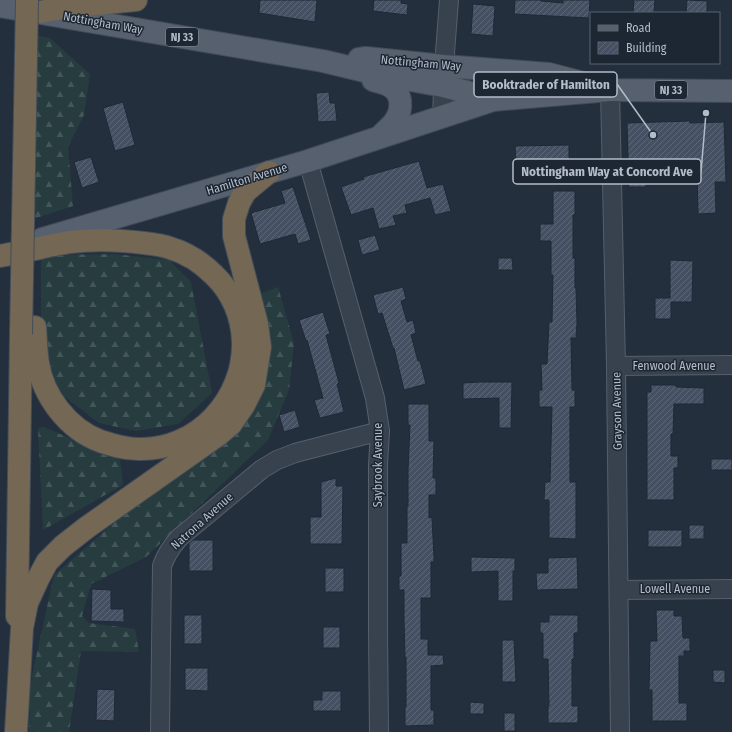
<svg xmlns="http://www.w3.org/2000/svg" width="732" height="732" font-family="'Fira Sans Condensed',sans-serif">
<style>
.forest{fill:url(#forest-firs)}
.building{fill:url(#building-hatch);stroke:#1f2835}
.lines{fill:none;stroke-linecap:round;stroke-linejoin:round}
.minor-casing{stroke:#565f6c;stroke-width:20}
.major-casing{stroke:#414a57;stroke-width:24}
.highway-casing{stroke:#434c59;stroke-width:24}
.minor{stroke:#38414e;stroke-width:18}
.major{stroke:#56606e;stroke-width:22}
.highway{stroke:#746855;stroke-width:22}
.highway-bridge-casing{stroke:#434c59;stroke-width:24;stroke-linecap:butt}
.highway-bridge{stroke:#746855;stroke-width:22}
.labels{text-anchor:middle;stroke-width:3;stroke-linejoin:round;paint-order:stroke}
.shield{fill:#1d2633;stroke:#878f9c;stroke-width:1}
.shield-label{font-size:11px;font-weight:bold;fill:#b4bcc9}
.street-label{font-size:12px;fill:#b4bcc9;stroke:#1d2633}
.leader{fill:none;stroke:#b4bcc9;stroke-width:1.5}
.callout-dot{fill:#b4bcc9;stroke:#1d2633;stroke-width:1.5}
.callout{fill:#1d2633;stroke:#b4bcc9;stroke-width:1.5}
.callout-label{font-size:13px;text-anchor:middle;font-weight:bold;fill:#b4bcc9}
</style>
<defs>
<pattern id="forest-firs" width="22" height="20" patternUnits="userSpaceOnUse"><rect width="22" height="20" fill="#263c3f"/><path d="M5 1l3.5 6h-7zM16 11l3.5 6h-7z" fill="#435659"/></pattern>
<pattern id="building-hatch" width="6" height="6" patternUnits="userSpaceOnUse"><rect width="6" height="6" fill="#455162"/><path d="M-1 1l2-2M0 6l6-6M5 7l2-2" fill="none" stroke="#5d6877"/></pattern>
</defs>
<rect width="100%" height="100%" fill="#242f3e"/>
<g class="forest">
<path d="M35,36L50,38L90,74L84,115L68,147L73,206L33,219Z"/>
<path d="M114,254L169,260L191,282L212,393L178,424L136,431L99,423L57,391L41,322V255Z"/>
<path d="M278,287L294,343L289,390L268,440L146,557L91,584L82,616L89,623L135,629L139,652L81,651L69,732H29L30,685L54,575L142,499L246,416L257,295Z"/>
<path d="M44,427L120,460L123,485L43,530L38,428Z"/>
</g>
<g class="building">
<path d="M260,0H317L315,22L259,13Z"/>
<path d="M374,0H401V3L408,4L407,15L373,11Z"/>
<path d="M515,0H541V1L563,3V0H590L589,18L514,14Z"/>
<path d="M634,0H655L654,13H633Z"/>
<path d="M687,0L707,1V13H686Z"/>
<path d="M473,4L495,6L493,36L471,34Z"/>
<path d="M329,92L330,103H335L337,121L318,122L316,93Z"/>
<path d="M123,102L135,145L115,151L103,108Z"/>
<path d="M690,121V123L724,122L726,182H715L716,213L698,214L697,167L646,169V187H629L627,123Z"/>
<path d="M569,145V163L516,164L515,146Z"/>
<path d="M91,157L99,182L82,188L74,162Z"/>
<path d="M419,161L427,188L443,184L451,211L435,215L430,198L405,205L407,213L393,216L396,225L379,229L373,208L351,215L341,187L364,179L363,177Z"/>
<path d="M293,187L311,240L298,244L295,234L260,244L251,213L285,203L281,191Z"/>
<path d="M553,191H575V215H573V258H575V288H576L577,323L576,338H571L572,390H575V407H570V482H576V539L549,538V500H544L545,482H550L552,407H539V390H542L541,364H547L549,322H552L553,275H551V241H540V224H553Z"/>
<path d="M375,235L380,250L362,255L358,240Z"/>
<path d="M498,258H512L513,270H498Z"/>
<path d="M670,260L693,261L692,302H671V319H655V298H670Z"/>
<path d="M403,287L406,299L401,301L407,322L413,320L416,333L411,335L418,361H420L426,384L404,390L394,348H393L382,313L378,314L373,295Z"/>
<path d="M323,312L330,334L326,335L339,383L337,384L344,412L320,418L314,400L323,398L307,340L306,341L299,320Z"/>
<path d="M480,382H512L511,428H499V398L463,399V383Z"/>
<path d="M651,385H676V387L704,388V404H674L673,434H671V456H678V468H674V500H647V392H651Z"/>
<path d="M408,404H429V441H434L433,478H436V495H429V518L432,517L434,558V562H431V598H421V639H428V655H443L444,665L431,666V710H434V725L405,726V707H406V657H405L404,619V590H399V576H401V543H407V506H408V471L410,425H408Z"/>
<path d="M295,410L300,427L284,432L279,415Z"/>
<rect x="711" y="459" width="21" height="11"/>
<path d="M336,478V486H343L342,544H310V517H321V482Z"/>
<rect x="689" y="525" width="15" height="14"/>
<rect x="648" y="530" width="34" height="17"/>
<path d="M193,540H213V571H189V543Z"/>
<path d="M471,557L515,558V571H513V601H498V571L471,572Z"/>
<path d="M577,557L578,589L537,590L536,573H548V558Z"/>
<rect x="325" y="568" width="19" height="24"/>
<path d="M92,589L111,590V609H124V622L91,621Z"/>
<path d="M656,610H674V616H682L683,638H690V651H684V656H679V703H687V721H652V690H649L650,641H657Z"/>
<rect x="184" y="615" width="18" height="29"/>
<path d="M549,615H578V633H574V659H572V706H578V723H548V706H549L548,659H543V633H540V622H549Z"/>
<rect x="323" y="627" width="17" height="21"/>
<path d="M502,640H514L516,682H502Z"/>
<path d="M185,668H208V691L185,690Z"/>
<path d="M713,670H725V683L713,682Z"/>
<path d="M97,689L115,690L114,721L96,720Z"/>
<path d="M322,691H341V711H313V700H322Z"/>
<path d="M470,702L484,703V714H470Z"/>
<rect x="504" y="713" width="11" height="18"/>
</g>
<g class="lines">
<defs>
<g id="minor">
<path d="M610,90L616,366L620,732"/>
<path d="M442,117L444,66L449,0"/>
<path d="M308,161L375,398L380,431L378,465V631L379,732"/>
<path d="M616,366L732,365"/>
<path d="M619,590L732,589"/>
<path d="M160,732L162,566C166,554 171,547 179,538L262,469L277,460L295,453L380,431"/>
</g>
<g id="major">
<path d="M0,6L323,61L373,73L443,86L467,92L493,100"/>
<path d="M359,59L366,58L444,66L549,74L610,90L732,91"/>
<path d="M373,80C378,82 384,83 388,85C403,92 403,109 395,121C391,127 384,132 380,137"/>
<path d="M42,239L308,161L493,100L610,90"/>
</g>
<g id="highway">
<path d="M40,12L74,6L96,4L136,0"/>
<path d="M0,256C16,253 32,250 48,246C55,245 63,243 70,242C95,239 120,240 144,243C153,244 162,245 170,248C187,253 201,262 214,275C232,292 242,316 243,341C245,399 197,451 138,449C124,449 112,445 100,441C68,429 43,396 38,363C36,351 36,339 35,327"/>
<path d="M17,616L21,334"/>
<path d="M16,732L22,628L27,603L38,579L47,562L63,546L86,528L218,435L231,424L244,405L254,385L260,347L257,324L234,236V219L239,203L245,192L269,172"/>
</g>
</defs>
<use href="#minor" class="minor-casing"/>
<use href="#major" class="major-casing"/>
<use href="#highway" class="highway-casing"/>
<use href="#minor" class="minor"/>
<use href="#major" class="major"/>
<use href="#highway" class="highway"/>
<defs>
<path id="highway-bridge" d="M21,334L27,0"/>
</defs>
<use href="#highway-bridge" class="highway-bridge-casing"/>
<use href="#highway-bridge" class="highway-bridge"/>
</g>
<g class="labels">
<g class="shield">
<rect x="166" y="28" width="32" height="18" rx="3"/>
<rect x="655" y="81" width="32" height="18" rx="3"/>
</g>
<g class="shield-label">
<text x="182" y="41">NJ 33</text>
<text x="671" y="94">NJ 33</text>
</g>
<g class="street-label">
<text transform="translate(103 23) rotate(10)" y="4">Nottingham Way</text>
<text transform="translate(421 63) rotate(5)" y="4">Nottingham Way</text>
<text transform="translate(247 179) rotate(-17)" y="4">Hamilton Avenue</text>
<text x="674" y="370">Fenwood Avenue</text>
<text transform="translate(617 411) rotate(-91)" y="4">Grayson Avenue</text>
<text transform="translate(378 465) rotate(-90)" y="4">Saybrook Avenue</text>
<text transform="translate(202 521) rotate(-42)" y="4">Natrona Avenue</text>
<text x="675" y="593">Lowell Avenue</text>
</g>
</g>
<path class="leader" d="M653 135L617 84M706 113L701 172"/>
<g class="callout-dot">
<circle cx="653" cy="135" r="4"/>
<circle cx="706" cy="113" r="4"/>
</g>
<g class="callout">
<rect x="474" y="72" width="143" height="25" rx="4"/>
<rect x="513" y="159" width="188" height="25" rx="4"/>
</g>
<g class="callout-label">
<text x="546" y="89">Booktrader of Hamilton</text>
<text x="607" y="176">Nottingham Way at Concord Ave</text>
</g>
<rect x="590" y="12" width="130" height="52" fill="#1d2633" stroke="#59626f"/>
<rect x="598" y="25" width="20" height="6" fill="#56606e" stroke="#59626f"/>
<text x="626" y="32" font-size="12" fill="#b4bcc9">Road</text>
<rect x="598" y="42" width="20" height="12" fill="url(#building-hatch)" stroke="#59626f"/>
<text x="626" y="52" font-size="12" fill="#b4bcc9">Building</text>
</svg>
